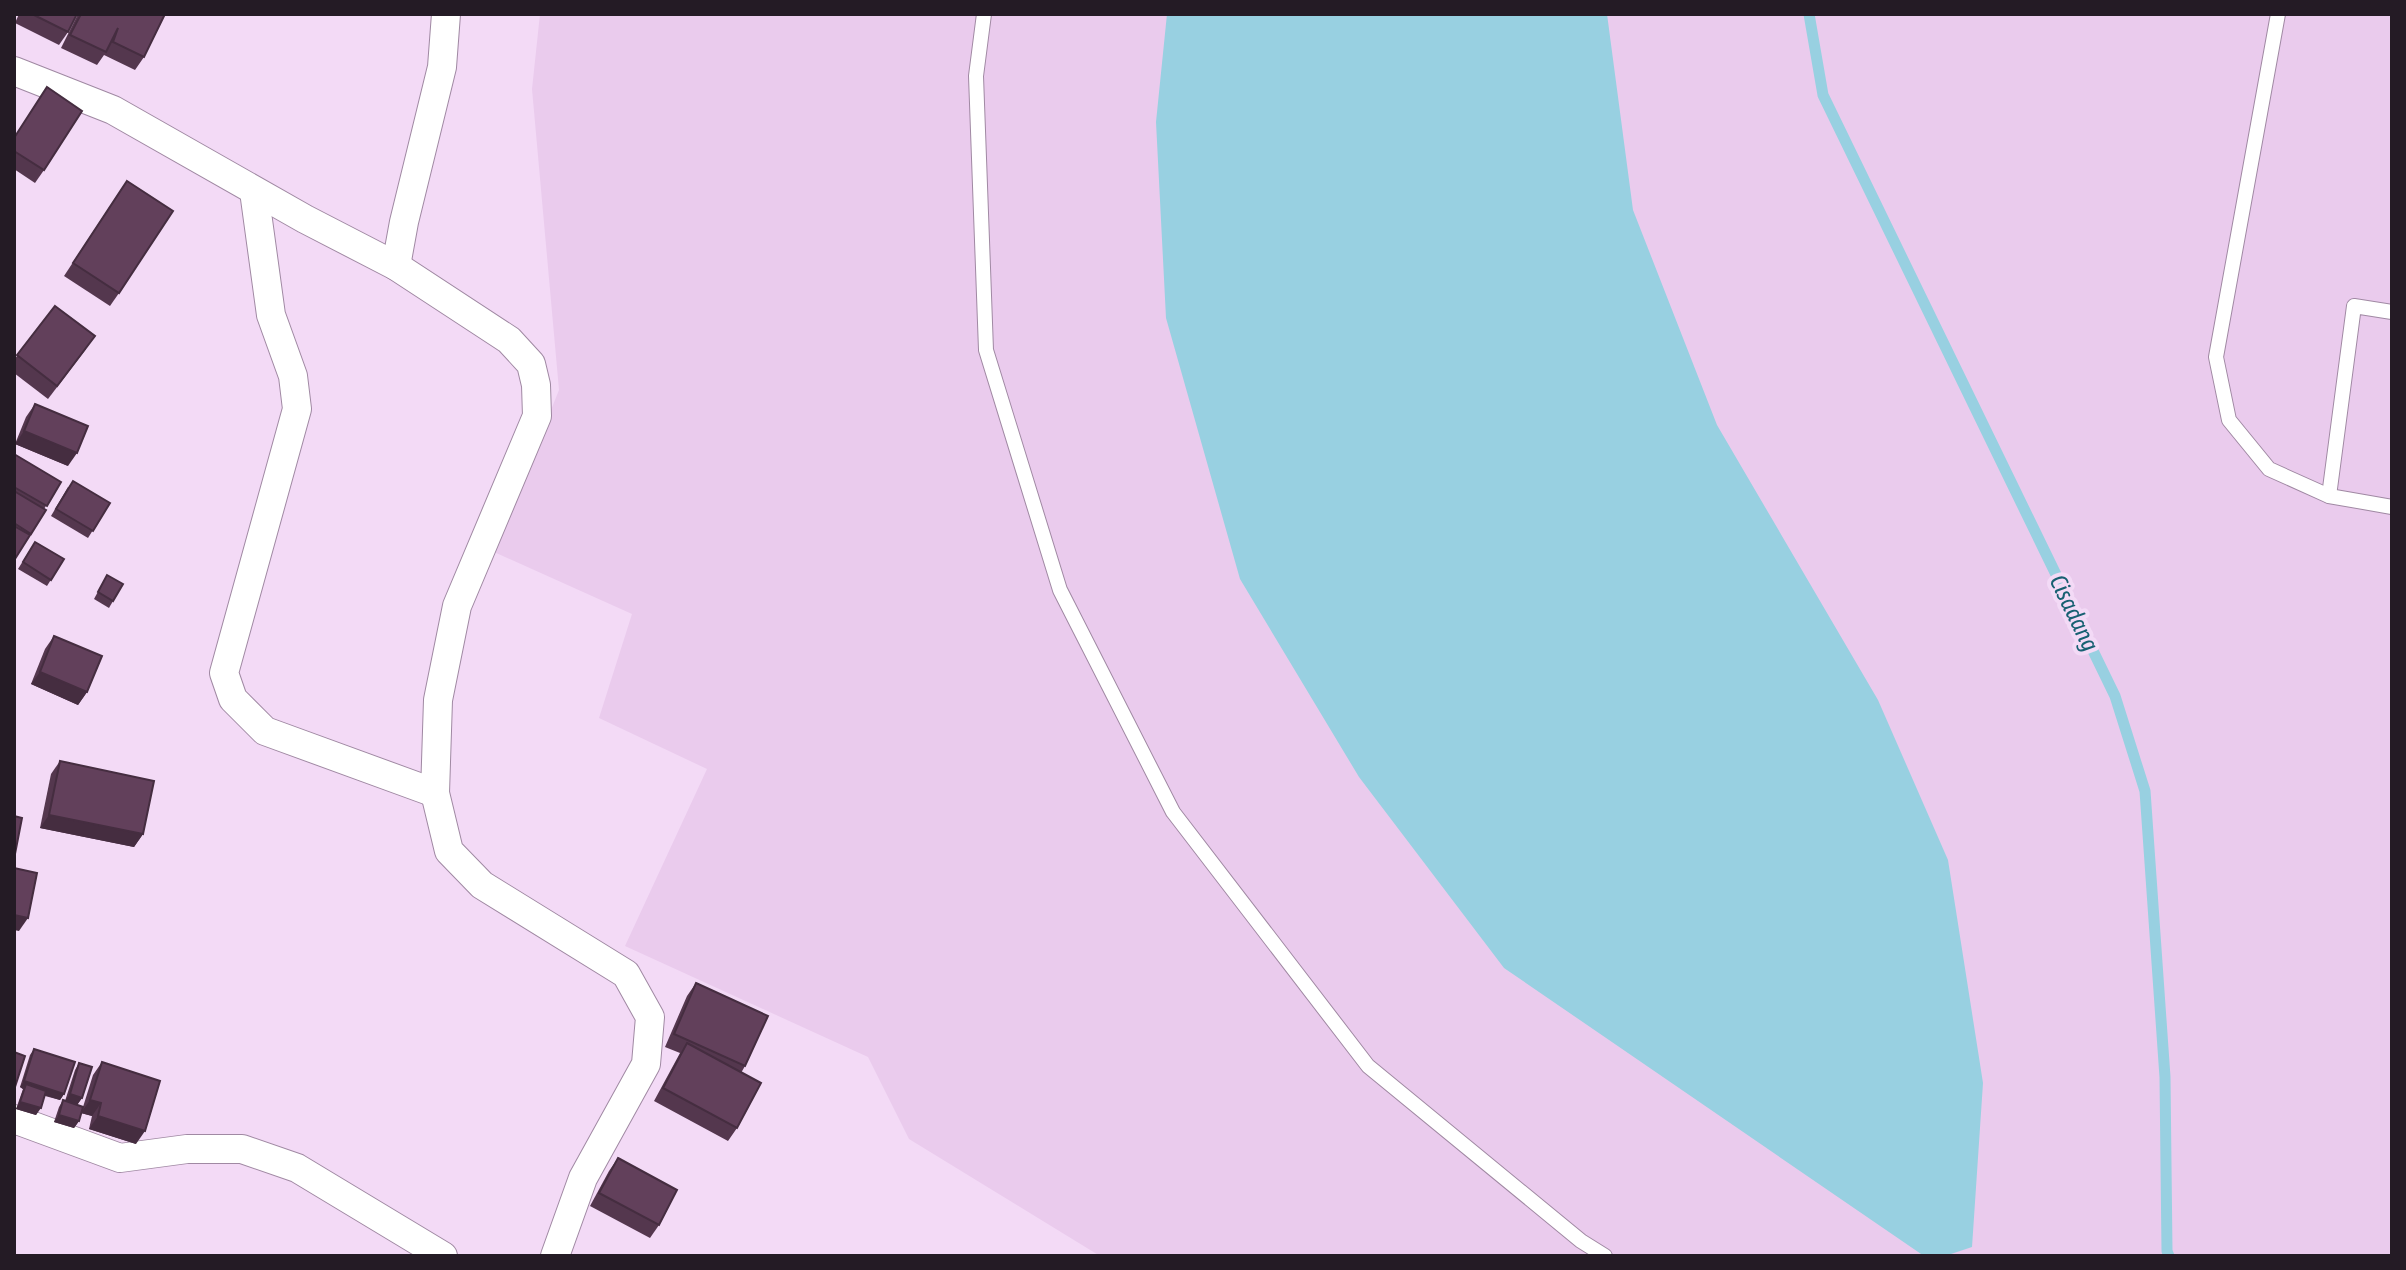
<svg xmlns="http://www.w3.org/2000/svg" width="2406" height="1270" font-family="'Asap Condensed',sans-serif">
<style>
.built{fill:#eacbed}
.water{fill:#98d0e1}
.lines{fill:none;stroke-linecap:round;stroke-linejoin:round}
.stream{stroke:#98d0e1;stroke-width:11}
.service-casing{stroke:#a089a3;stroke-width:16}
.minor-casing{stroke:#a089a3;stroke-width:30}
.service{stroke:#fff;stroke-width:14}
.minor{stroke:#fff;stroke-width:28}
.wall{fill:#54374e}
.shaded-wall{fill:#452d40}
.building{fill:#62405b;stroke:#452d40;stroke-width:2}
.labels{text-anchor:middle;stroke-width:8;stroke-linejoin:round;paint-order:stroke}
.water-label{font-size:24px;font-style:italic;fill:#176072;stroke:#f3daf6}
</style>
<rect width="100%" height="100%" fill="#f3daf6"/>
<path class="built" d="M540,14H2392V1256H1100L909,1139L868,1057L625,946L707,769L599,718L632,614L494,552L559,390L532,89Z"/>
<path class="water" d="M1167,14H1607L1633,210L1717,425L1878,700L1948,860L1983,1083L1972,1247L1945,1256H1924L1504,968L1359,777L1240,579L1166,318L1156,122Z"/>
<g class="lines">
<path class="stream" d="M1809,14L1823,95L2115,696L2145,791L2165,1077L2167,1251L2169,1256"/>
<defs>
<g id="service">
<path d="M984,14L976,76L986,350L1060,590L1173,812L1368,1066L1581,1241L1605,1256"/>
<path d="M2278,14L2216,357L2229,420L2269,469L2329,496L2392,507"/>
<path d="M2329,496L2354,306L2392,312"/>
</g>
<g id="minor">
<path d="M14,71L113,110L305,219L396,266L509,340L531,364L536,385L537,416L457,606L438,700L435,793L449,851L482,885L626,974L650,1017L646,1064L583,1178L555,1256"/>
<path d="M254,191L271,315L293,376L297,409L224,673L233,699L265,731L435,793"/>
<path d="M396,266L404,222L442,67L446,14"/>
<path d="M14,1119L120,1158L187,1149H242L297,1168L443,1256"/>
</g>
</defs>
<use href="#service" class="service-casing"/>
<use href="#minor" class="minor-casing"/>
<use href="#service" class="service"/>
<use href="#minor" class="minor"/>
</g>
<g class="wall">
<path d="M19,14H77L68,32L59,45L15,23Z"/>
<path d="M78,14H165L144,57L135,70L104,55L97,65L61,48Z"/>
<path d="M14,137L44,170L35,183L14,169Z"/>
<path d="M118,194L119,293L110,306L64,276Z"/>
<path d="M55,306L86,349L48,399L14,373V360Z"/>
<path d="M35,404L68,466L15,444L26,417Z"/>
<path d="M14,454L61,482L44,509L46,510L14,561Z"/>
<path d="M68,487L110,503L88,538L51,516Z"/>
<path d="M35,542L64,559L47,586L18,569Z"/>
<path d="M107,575L113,601L109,608L94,599Z"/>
<path d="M54,636L87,692L78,705L31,684L45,649Z"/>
<path d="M60,761L143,834L134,847L40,828L51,774Z"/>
<path d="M696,983L745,1066L741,1073L737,1128L728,1141L654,1101L680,1053L665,1047L687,996Z"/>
<path d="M34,1049L64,1094L60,1100L45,1096L36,1115L16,1109L23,1089L20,1087L30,1055Z"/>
<path d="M102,1062L136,1144L89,1129L92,1116L81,1113L79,1121L74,1128L54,1122L59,1107L63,1100L65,1101L75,1070L79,1063L82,1098L77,1105L83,1107L93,1075Z"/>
<path d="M618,1158L659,1225L650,1238L590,1206L609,1171Z"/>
</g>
<g class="shaded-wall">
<path d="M24,431L77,453L68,466L15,444Z"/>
<path d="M40,672L87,692L78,705L31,684Z"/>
<path d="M49,815L143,834L134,847L40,828Z"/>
<path d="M14,915L28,918L19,931L14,930Z"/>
<path d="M24,1081L64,1094L60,1100L25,1089L26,1084L23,1089L20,1087Z"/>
<path d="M70,1094L82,1098L77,1105L65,1101Z"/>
<path d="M90,1100L101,1103L92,1116L81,1113Z"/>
<path d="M20,1102L41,1108L36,1115L16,1109Z"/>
<path d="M59,1115L79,1121L74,1128L54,1122Z"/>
<path d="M98,1116L145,1131L136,1144L89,1129Z"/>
</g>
<g class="building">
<path d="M32,14H77L68,32Z"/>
<path d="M81,14H165L144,57L113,42L118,28L106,52L70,35Z"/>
<path d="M47,87L82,111L44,170L14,151V138Z"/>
<path d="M127,181L173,211L119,293L73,263Z"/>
<path d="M55,306L95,336L57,386L17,355Z"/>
<path d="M35,404L88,426L77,453L24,431Z"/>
<path d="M14,454L61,482L47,506L14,487Z"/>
<path d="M73,481L110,503L93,531L56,509Z"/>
<path d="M14,491L46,510L31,534L14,523Z"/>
<path d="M14,526L30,535L15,559L14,558Z"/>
<path d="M35,542L64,559L51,580L23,562Z"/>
<path d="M107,575L123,584L113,601L98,592Z"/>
<path d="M54,636L102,656L87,692L40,672Z"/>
<path d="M60,761L154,781L143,834L49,815Z"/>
<path d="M14,816L22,818L14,859Z"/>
<path d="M14,868L37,873L28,918L14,915Z"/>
<path d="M696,983L768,1016L745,1066L674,1034Z"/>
<path d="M687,1043L761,1083L737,1128L663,1088Z"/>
<path d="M34,1049L75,1062L64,1094L24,1081Z"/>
<path d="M14,1052L25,1056L14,1090Z"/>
<path d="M102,1062L160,1081L145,1131L98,1116L101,1103L90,1100Z"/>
<path d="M79,1063L92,1067L82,1098L70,1094Z"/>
<path d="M26,1084L46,1091L41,1108L20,1102Z"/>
<path d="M63,1100L83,1107L79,1121L59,1115Z"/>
<path d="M618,1158L677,1190L659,1225L599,1193Z"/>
</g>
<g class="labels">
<g class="water-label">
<text transform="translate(2074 613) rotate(64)" y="8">Cisadang</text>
</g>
</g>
<rect width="2406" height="1270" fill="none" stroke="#241b25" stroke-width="32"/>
</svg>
